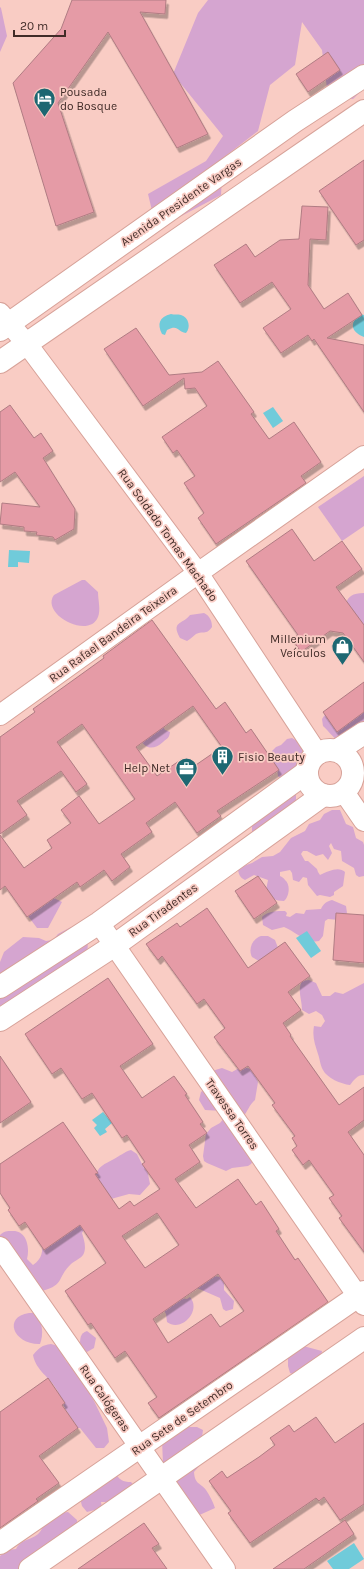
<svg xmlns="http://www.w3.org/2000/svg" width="364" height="1569" font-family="Karla,sans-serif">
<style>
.green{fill:#d5a5d0}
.water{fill:#70cbda}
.building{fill:#e59ba6;stroke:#b07c83;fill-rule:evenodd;filter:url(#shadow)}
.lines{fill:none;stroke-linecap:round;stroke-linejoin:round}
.minor-casing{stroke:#d7a299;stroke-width:22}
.secondary-casing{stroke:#d7a299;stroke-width:24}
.minor{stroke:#fff;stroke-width:20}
.secondary{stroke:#fff;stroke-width:22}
.labels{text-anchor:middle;stroke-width:3.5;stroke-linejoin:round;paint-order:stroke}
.poi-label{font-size:12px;fill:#412c28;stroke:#f9ccc4;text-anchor:start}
.street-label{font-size:12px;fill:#412c28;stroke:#f9ccc4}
</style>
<defs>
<filter id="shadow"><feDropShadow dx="2.5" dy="4.5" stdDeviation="0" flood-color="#0004"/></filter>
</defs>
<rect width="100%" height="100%" fill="#f9ccc4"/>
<g class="green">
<path d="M208,0H364V88L353,99L328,96L322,50L302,22L295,65L270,85L258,131L223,158L221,195L172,221L154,219L148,194L206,161L223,136L173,74L198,13Z"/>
<path d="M0,7L1,8L7,36L0,52Z"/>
<path d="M364,476V526L342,541L318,507Z"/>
<path d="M82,580H85L98,592C98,600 101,610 98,617C89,640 40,614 54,595Z"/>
<path d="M364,593V650L352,648C349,641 349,634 348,626C345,609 341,593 364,593Z"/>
<path d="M204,613C210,616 212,621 212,627C206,636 203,630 196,634C193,636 191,639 187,641L180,638C171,621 182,625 190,615Z"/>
<path d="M364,686V734L339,741C332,737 329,731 323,726L322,719L326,713Z"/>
<path d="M163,727L165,730L170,732C169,739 167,738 163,742C154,750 145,750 140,738Z"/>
<path d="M292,738L301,743L312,758L308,764L282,780L278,776L277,767L272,761V751L276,747L281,745L287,739Z"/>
<path d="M292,793L296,795V801L252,835V827L250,824Z"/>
<path d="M332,810H340L346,824L353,827L356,838L363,842L364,845V876L359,877L356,875L354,868L342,861L341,851L334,849L331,843L329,846L332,853L328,860L323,854L316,856L307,851H303L301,854L305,861H308L317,869L318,872L320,875C328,871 339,866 345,872L343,886L334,892V895L330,897L320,895L317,896L308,885L307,878L303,877L299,882L293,880L292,873L290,870L280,872V876C282,877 284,878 285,880C291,885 289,897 284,901C275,901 271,898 266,890L268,880L254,875L245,880C240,878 238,873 238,868L252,863L262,857L273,856L280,852L291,838L305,831L309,824L320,820L324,814Z"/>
<path d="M54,898L62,902L48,928H37L28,916Z"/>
<path d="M332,900L346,906L347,913L339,920L328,919L325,921L323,936L319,941C306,944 295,931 284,927L272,930L263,925L262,917C268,911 277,911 285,911L287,913L286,916L290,917L296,913L304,914L306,910L321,909C323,904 327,901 332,900Z"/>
<path d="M71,927H79L88,942L87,956L0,1014V962L4,952L23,937L39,938L46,941L53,940L58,934Z"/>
<path d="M261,936H268L275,940L280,953L259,961L252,957C248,949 252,939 261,936Z"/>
<path d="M309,980L316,983L322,996H330L335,992L343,994L364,983V1075C357,1075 354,1080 350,1085C341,1084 327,1078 323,1070C320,1065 320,1059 318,1054C315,1044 312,1037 314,1026L321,1027L325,1021L322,1015L316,1011L309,1014L302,1010C302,999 297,991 302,981Z"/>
<path d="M241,1067L252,1069L258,1082L255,1100C249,1105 248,1111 243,1117L255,1158L251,1164L248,1166L232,1168L226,1171L207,1163L204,1161L203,1156L206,1134L211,1128L220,1123L225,1117L223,1111L205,1110L199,1100L201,1092L207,1087L212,1071L222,1068L232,1072Z"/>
<path d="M131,1150L137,1154L142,1164L147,1169L150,1184L140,1195L129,1194L111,1199L95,1178C97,1166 105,1164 114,1159C120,1156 124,1152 131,1150Z"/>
<path d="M69,1219L86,1227L82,1233C84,1240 87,1248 83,1255C80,1259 74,1261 71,1264C57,1277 65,1285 42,1291L0,1257V1235C4,1231 7,1231 12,1231C27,1230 30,1248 27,1259L33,1265C43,1258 42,1252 43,1241Z"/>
<path d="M214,1276L220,1277L224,1279V1290L234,1301L233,1309L226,1311L223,1309L220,1298L197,1288Z"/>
<path d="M190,1297C202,1311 181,1333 167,1322L166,1314L163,1308L180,1298L187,1299Z"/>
<path d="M29,1313H37C42,1324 44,1333 40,1344C14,1345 2,1317 29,1313Z"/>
<path d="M87,1331L96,1338L94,1348L87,1352L84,1351L80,1345C80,1339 80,1333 87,1331Z"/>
<path d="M51,1344L58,1346C66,1357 63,1364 78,1368L82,1374L86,1388L94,1401L107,1428L109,1442L104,1448H96L80,1428H78C75,1422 70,1417 66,1410C62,1404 61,1397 57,1390C50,1377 36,1371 33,1355C39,1348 42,1345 51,1344Z"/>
<path d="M303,1346L322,1351L321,1357L295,1375L290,1373L288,1366V1356Z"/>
<path d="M183,1427H197L203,1430L202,1437L208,1456L194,1472C195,1485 200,1482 206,1490C210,1496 213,1502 215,1508L195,1517L163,1464L162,1440Z"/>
<path d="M115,1472C119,1480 123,1482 131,1482L136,1488L140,1504C135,1511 131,1515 122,1516L108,1502H101L102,1508L87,1512L82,1506L80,1498L87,1497Z"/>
<path d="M68,1512L77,1520V1528L50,1545L44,1546L37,1558L23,1561L18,1569H0V1556L8,1550L16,1549C22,1538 31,1541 39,1533C43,1529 44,1523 47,1518L61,1513Z"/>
</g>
<g class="water">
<path d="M171,314C174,315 178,314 181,315C189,317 191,328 186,333C177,332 179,324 167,330L165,335L162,334C157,324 159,317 171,314Z"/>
<path d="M360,314L364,315V337C351,332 349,323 360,314Z"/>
<path d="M273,407L283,421L273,428L263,413Z"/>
<path d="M9,550L30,551L29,563L18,562V567H8Z"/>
<path d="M307,931L321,951L311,958L296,938Z"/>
<path d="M103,1112L112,1123L105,1129L107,1132L100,1136L94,1128L97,1125L92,1120Z"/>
<path d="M354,1543L364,1559L349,1569H333L327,1561Z"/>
</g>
<g class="building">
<path d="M72,0H166L165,14L140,12L208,134L177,148L108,32L58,103L94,212L56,226L13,83L61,29Z"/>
<path d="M328,52L340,70L308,92L296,74Z"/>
<path d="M364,160V240L356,245L319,191Z"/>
<path d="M302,206L328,207L326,240L310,239L308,285L324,309L348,293L362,315L327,338L364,345V412L314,339L312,341L308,335L281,353L263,328L291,309L272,282L240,303L214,265L246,244L255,257L280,240L299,239Z"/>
<path d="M136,328L169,375L202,372L218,361L254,412L251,414L269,439L294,422L321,462L301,476L306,483L216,544L198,518L204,513L184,483L195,476L177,450L173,453L162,437L207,406L195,388L185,389L184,378L143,406L104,349Z"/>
<path d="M10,405L34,438L41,433L53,451L43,458L75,509L74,529L55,540L53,537L36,535L37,532L24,531V527L0,524L2,503L40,507L15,472L0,482V412Z"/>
<path d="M292,529L314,561L342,541L362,569L336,587L364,625V662L343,633L330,631L301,652L292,639L298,635L246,561Z"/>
<path d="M152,620L216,709L225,702L246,733L251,729L279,770L217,811L221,816L197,833L175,802L146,823L152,832L121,854L130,867L112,881L104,870L80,887L77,882L27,917L5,886L0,890V835L24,868L52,848L47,840L71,823L61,810L79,796L99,824L135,799L82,724L57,742L87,784L76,792L61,771L17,801L27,815L0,834V737L35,712L33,709L104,658L103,656ZM193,706L222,747L190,769L182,759L157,776L136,747Z"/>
<path d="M364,682V712L337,732L323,712Z"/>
<path d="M258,876L277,903L254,919L235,891Z"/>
<path d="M207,908L248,968L285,942L310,976L288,992L301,1010L283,1023L291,1035L290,1036L339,1105L364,1087V1120L348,1132L364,1155V1252L339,1218L342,1216L329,1198L334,1195L309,1160L303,1165L292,1150L297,1146L292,1138L295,1136L272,1105L275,1103L248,1066L240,1071L214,1037L225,1028L204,999L197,1004L162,956L158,960L146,944L177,923L180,927Z"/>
<path d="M336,913L364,915V963L333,960Z"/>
<path d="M108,978L153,1044L120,1066L142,1098L174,1076L187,1094L185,1095L203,1122L200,1124L207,1133L189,1145L200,1162L175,1179L196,1208L238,1179L256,1205L261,1201L279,1229L276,1231L295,1260L298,1258L328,1302L159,1418L148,1403L157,1397L125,1351L115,1358L91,1323L88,1325L65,1291L106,1263L80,1225L44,1250L25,1222L19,1226L8,1210L10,1208L0,1193V1164L63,1122L98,1173L95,1174L119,1209L130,1201L134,1206L160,1189L142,1164L145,1162L127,1135L122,1138L92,1093L82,1099L61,1068L52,1074L25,1034ZM157,1213L179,1245L145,1268L122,1236ZM218,1274L244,1311L220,1327L211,1314L168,1343L153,1319Z"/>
<path d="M0,1056L31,1102L0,1123Z"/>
<path d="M48,1378L65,1403L62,1405L78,1428L39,1456L59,1483L36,1499L38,1501L0,1528V1412Z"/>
<path d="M316,1417L335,1443L364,1423V1504L340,1520L324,1497L319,1501L316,1498L250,1543L228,1513L231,1511L209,1481L222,1471L227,1478L259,1457L275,1445L270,1438L289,1425L294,1432Z"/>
<path d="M345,1520L354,1534L304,1569H273Z"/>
<path d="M144,1523L159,1544L152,1548L167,1569H78Z"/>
</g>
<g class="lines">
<defs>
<g id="minor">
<path d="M0,313L27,344L198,573L317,753"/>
<path d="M0,715L198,573L364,456"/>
<path d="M344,792L364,821"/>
<path d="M99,923L364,1305"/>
<path d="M0,1247L225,1569"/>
</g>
<g id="secondary">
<path d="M0,330L295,121L364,76"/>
<path d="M0,362L364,111"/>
<circle cx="330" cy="773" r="23"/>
<path d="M338,750L364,733"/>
<path d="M0,987L99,923L307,772"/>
<path d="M0,1020L115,945L323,795"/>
<path d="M0,1543L364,1292"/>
<path d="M30,1569L364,1338"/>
</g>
</defs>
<use href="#minor" class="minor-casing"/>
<use href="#secondary" class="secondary-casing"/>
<use href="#minor" class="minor"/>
<use href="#secondary" class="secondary"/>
</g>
<defs>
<symbol id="hotel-pin" viewBox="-11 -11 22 30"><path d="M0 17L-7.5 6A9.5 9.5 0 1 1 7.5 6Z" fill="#1d6772" stroke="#f9ccc4"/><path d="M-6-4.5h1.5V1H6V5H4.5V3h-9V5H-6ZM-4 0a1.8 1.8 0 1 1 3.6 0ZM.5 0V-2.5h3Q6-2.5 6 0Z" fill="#fff"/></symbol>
<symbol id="shop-pin" viewBox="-11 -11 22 30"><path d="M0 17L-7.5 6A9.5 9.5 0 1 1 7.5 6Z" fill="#1d6772" stroke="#f9ccc4"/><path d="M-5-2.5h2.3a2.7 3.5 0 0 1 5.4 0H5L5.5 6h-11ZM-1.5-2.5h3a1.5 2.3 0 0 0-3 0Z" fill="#fff"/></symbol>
<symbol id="building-pin" viewBox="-11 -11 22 30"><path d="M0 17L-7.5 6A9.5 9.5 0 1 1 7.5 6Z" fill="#1d6772" stroke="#f9ccc4"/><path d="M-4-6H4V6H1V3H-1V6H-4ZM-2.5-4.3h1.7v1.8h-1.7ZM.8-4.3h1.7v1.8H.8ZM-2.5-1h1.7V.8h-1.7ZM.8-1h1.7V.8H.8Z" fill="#fff"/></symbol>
<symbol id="office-pin" viewBox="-11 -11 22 30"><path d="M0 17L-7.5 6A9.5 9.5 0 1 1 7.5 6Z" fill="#1d6772" stroke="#f9ccc4"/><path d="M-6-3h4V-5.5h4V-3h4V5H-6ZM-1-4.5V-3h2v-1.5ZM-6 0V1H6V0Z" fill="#fff"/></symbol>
</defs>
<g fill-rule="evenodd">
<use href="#hotel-pin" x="32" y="86" width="25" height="34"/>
<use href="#shop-pin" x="330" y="634" width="25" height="34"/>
<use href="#building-pin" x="210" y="744" width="25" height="34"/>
<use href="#office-pin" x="174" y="756" width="25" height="34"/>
</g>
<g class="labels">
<g class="poi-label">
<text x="60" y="96">Pousada<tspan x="60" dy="14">do Bosque</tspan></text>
<text x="326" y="643" text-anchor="end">Millenium<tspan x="326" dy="14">Veículos</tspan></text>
<text x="238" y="761">Fisio Beauty</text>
<text x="170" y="772" text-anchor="end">Help Net</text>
</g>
<g class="street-label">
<text transform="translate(181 202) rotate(-35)" y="4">Avenida Presidente Vargas</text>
<text transform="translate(168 535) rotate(54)" y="4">Rua Soldado Tomas Machado</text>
<text transform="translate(113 634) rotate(-36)" y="4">Rua Rafael Bandeira Teixeira</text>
<text transform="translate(163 910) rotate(-36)" y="4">Rua Tiradentes</text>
<text transform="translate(232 1114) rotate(55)" y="4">Travessa Torres</text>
<text transform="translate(105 1398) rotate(55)" y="4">Rua Calógeras</text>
<text transform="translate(182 1418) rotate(-35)" y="4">Rua Sete de Setembro</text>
</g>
</g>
<path d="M14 30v6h51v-6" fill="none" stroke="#412c28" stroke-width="2"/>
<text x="20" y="30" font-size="12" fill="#412c28" stroke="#f9ccc4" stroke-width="3" paint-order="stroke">20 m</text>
</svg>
